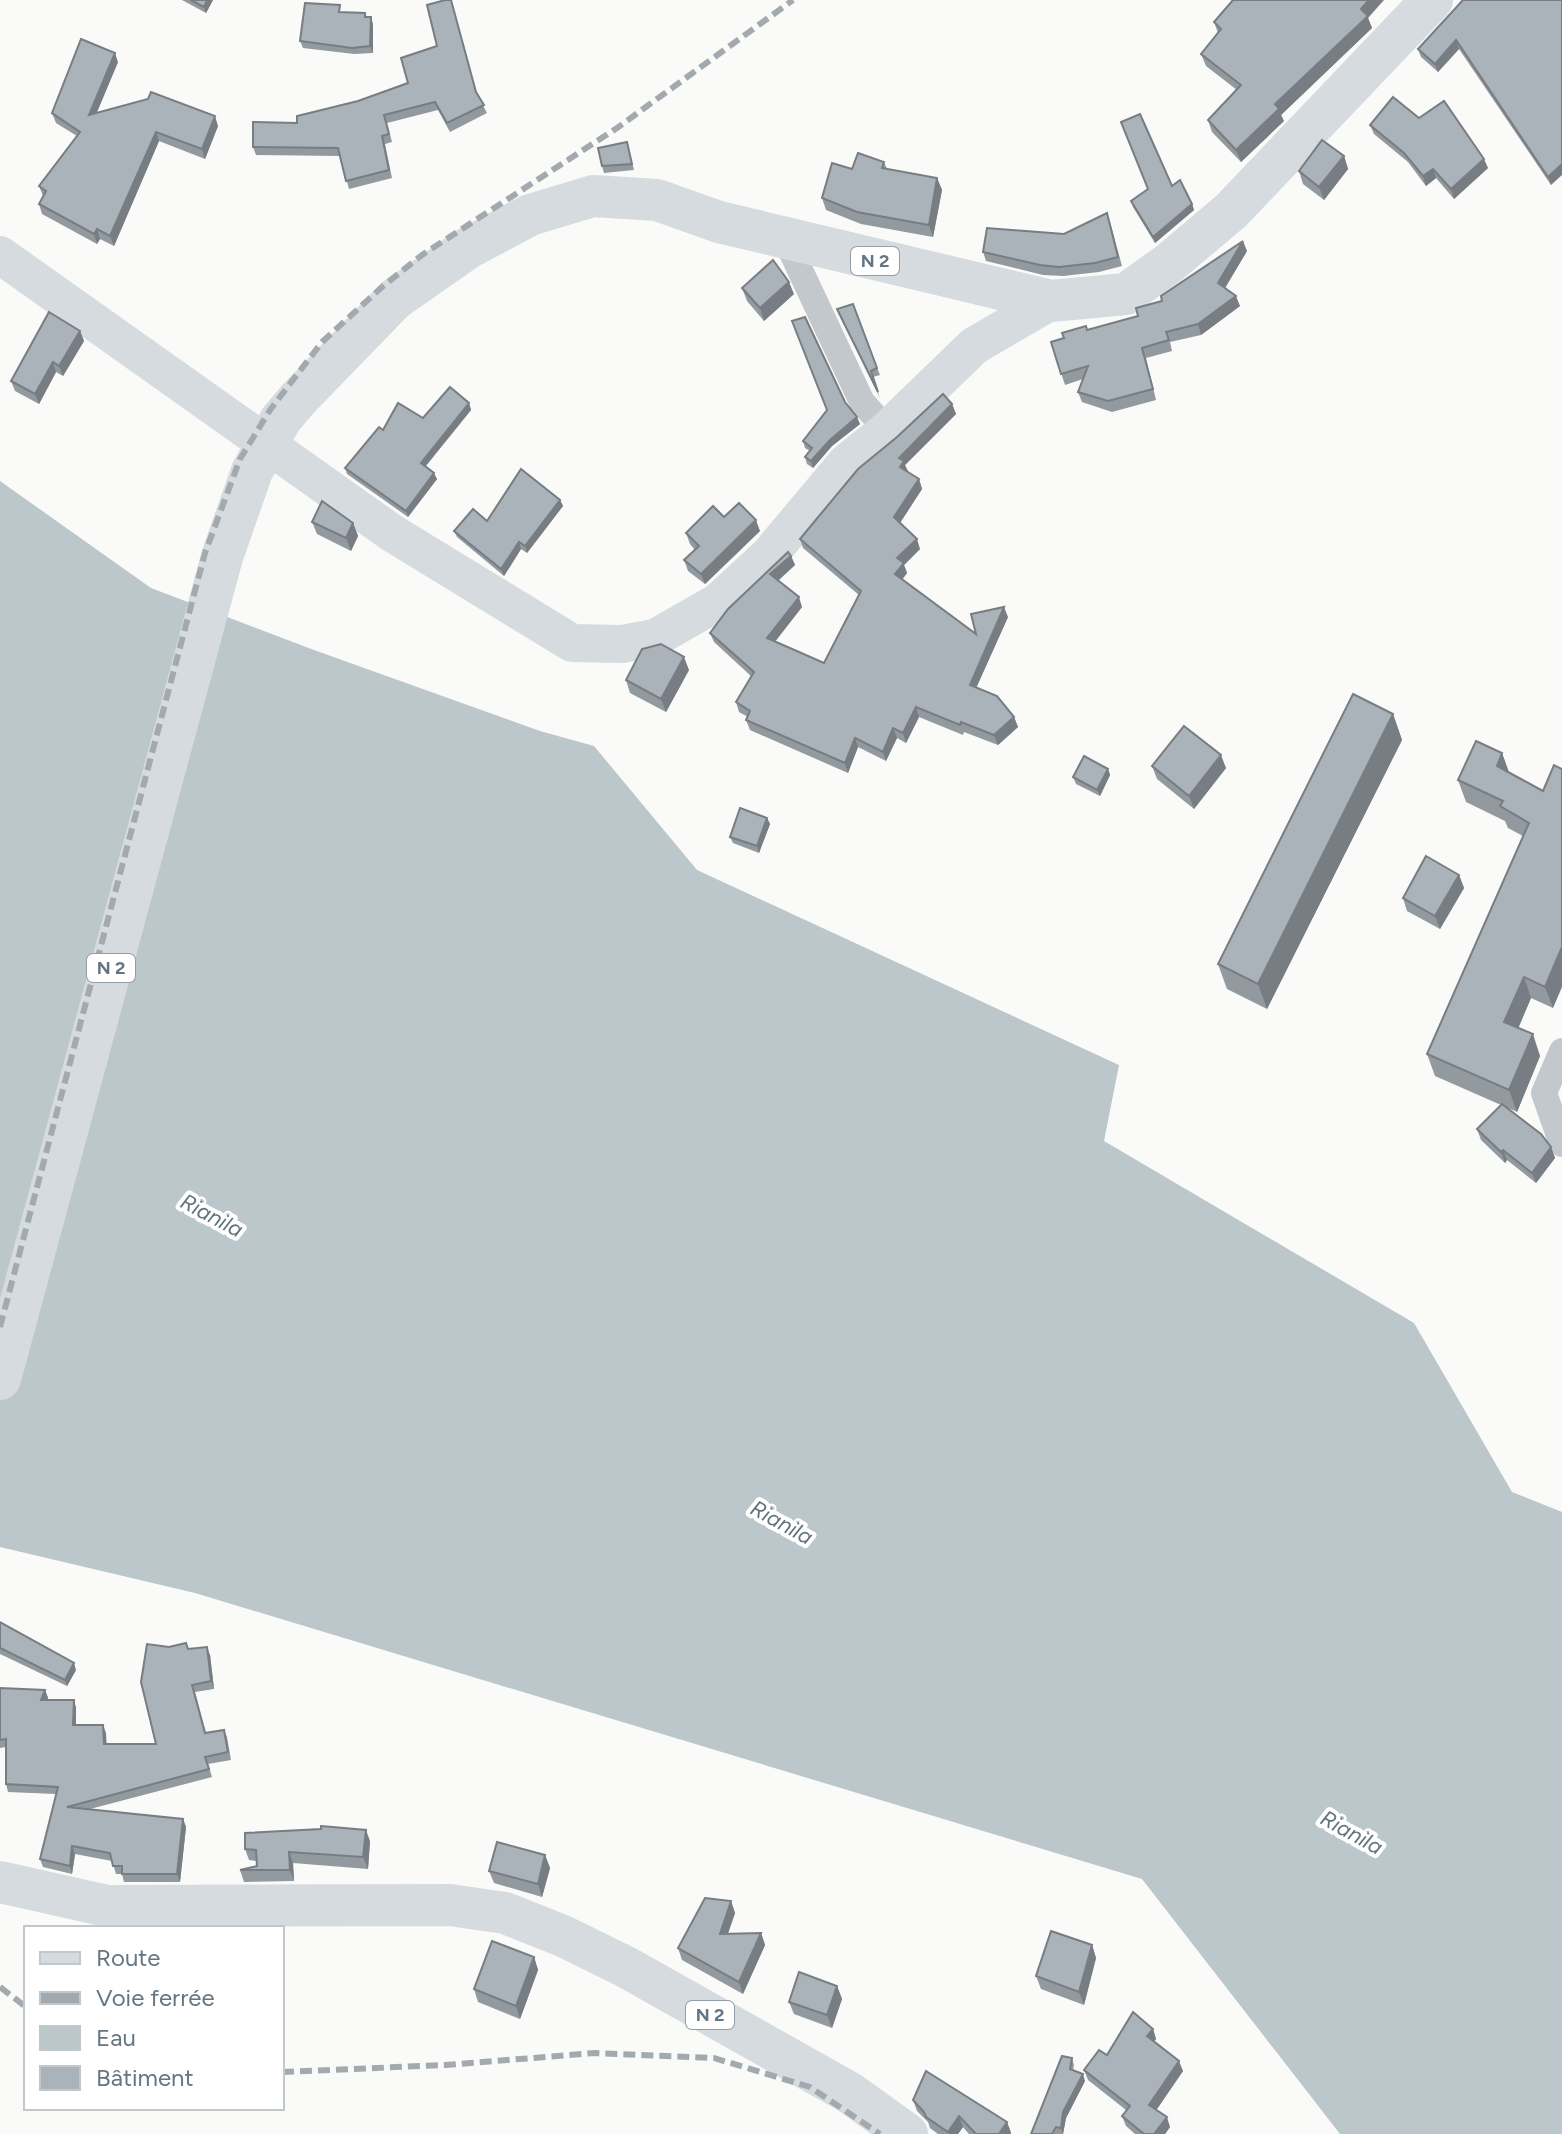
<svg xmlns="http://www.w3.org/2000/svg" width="1562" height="2134" font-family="Figtree,sans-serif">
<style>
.water{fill:#bbc7cb}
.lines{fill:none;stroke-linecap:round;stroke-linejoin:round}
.street{stroke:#c3c8cc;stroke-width:26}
.secondary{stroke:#d6dbdf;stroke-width:38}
.primary{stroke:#d6dbdf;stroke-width:42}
.rail{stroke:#a2aab0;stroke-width:6;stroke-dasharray:12 6;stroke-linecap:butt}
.wall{fill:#929a9f}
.shaded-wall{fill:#777d82}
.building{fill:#aab3b9;stroke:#777d82;stroke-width:2}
.labels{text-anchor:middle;stroke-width:8;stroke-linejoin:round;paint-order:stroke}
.shield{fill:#fff;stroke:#939fa8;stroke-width:2}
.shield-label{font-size:18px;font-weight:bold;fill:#657683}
.water-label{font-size:22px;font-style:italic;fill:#60757c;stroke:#fff}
</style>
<rect width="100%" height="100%" fill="#fafaf8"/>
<path class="water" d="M0,481L151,588L314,650L540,731L594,746L697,870L1119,1065L1104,1141L1414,1323L1512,1492L1562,1512V2134H1340L1142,1879L195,1593L0,1547Z"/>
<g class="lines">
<g class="street">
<path d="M785,238L862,402L887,430"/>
<path d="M1562,1051L1544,1093L1562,1144"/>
</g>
<path class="secondary" d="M0,255L392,533L572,643L622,644L655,638L718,602L769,555L846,463L887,430L974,346L1051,301"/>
<g class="primary">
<path d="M0,1379L222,557L252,471L281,419L298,399L395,299L468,248L530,215L593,196L657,200L719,222L1051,301L1126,294L1168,264L1231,211L1432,0"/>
<path d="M0,1882L107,1906L450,1905L505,1913L563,1936L626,1967L850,2093L907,2134"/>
</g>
<g class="rail">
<path d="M0,1327L205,553L240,459L270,410L322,342L382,287L422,255L617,128L793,0"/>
<path d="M0,1987L26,2007"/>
<path d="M282,2072L445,2065L595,2053L714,2058L810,2087L880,2134"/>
</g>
</g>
<g class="wall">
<path d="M182,0H213L206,13Z"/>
<path d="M451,0L477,94L487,113L450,132L438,110L387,123L392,142L385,144L392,178L349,189L340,156L256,155L253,147L297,123L408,83L437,46Z"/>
<path d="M1562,0L1551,185L1459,49L1438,72L1421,57L1418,49Z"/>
<path d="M342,12L365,13L367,17L373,24V53L354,54L303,48L300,41Z"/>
<path d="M1368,18L1372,28L1281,115L1284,121L1241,162L1212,132L1208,120L1237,90L1206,66L1201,54L1218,33L1214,22Z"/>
<path d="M118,62L97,112L218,126L205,159L159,141L114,246L100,239L97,244L42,214L39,204L43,196L39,186L77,136L56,123L52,113Z"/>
<path d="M1419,118L1488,168L1454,199L1436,178L1426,186L1408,162L1374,134L1370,125Z"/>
<path d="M627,142L634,170L604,173L602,166Z"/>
<path d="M1344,156L1348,169L1324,200L1303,184L1299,171Z"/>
<path d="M884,162L887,169L937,178L942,190L933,237L861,224L826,210L822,198L852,169Z"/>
<path d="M1172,186L1192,204L1194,210L1155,243L1133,207L1131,201L1148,189Z"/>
<path d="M1110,222L1122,266L1099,272L1063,276L1043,275L986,261L983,252L1064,234Z"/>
<path d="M1247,251L1225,288L1240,306L1201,335L1170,342L1172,351L1146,358L1156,400L1112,412L1082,402L1078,392L1083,379L1065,385L1051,342L1087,330L1138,316Z"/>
<path d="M742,288L794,294L764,321L747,301Z"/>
<path d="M853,304L880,375L873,377L880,398L837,309Z"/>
<path d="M80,331L84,341L63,376L56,372L39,404L15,391L11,381Z"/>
<path d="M845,402L860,424L832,446L813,468L807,464L805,457L810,451L805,448L803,441Z"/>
<path d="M469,403L471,410L426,466L437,479L408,517L347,474L345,468L383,430Z"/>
<path d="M952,404L956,414L905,465L907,472L919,479L922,489L900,523L920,549L904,565L907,573L902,579L976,634L1008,617L976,688L1014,717L1018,727L998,745L964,732L963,735L919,717L906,743L897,738L886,761L858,747L848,773L750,730L746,720L748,717L739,712L736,702L752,677L714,642L710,633L791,556L795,565L778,581L802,607L775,641L824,663L859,595L803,548L800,539Z"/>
<path d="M560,500L563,506L527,553L521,549L504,576L457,537L454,531Z"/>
<path d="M724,517L760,531L705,584L688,571L684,560L695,550L690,544L686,533Z"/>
<path d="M312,522L353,523L358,536L351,551L317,534Z"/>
<path d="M689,670L666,712L630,693L626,680Z"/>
<path d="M1393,714L1402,740L1267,1009L1227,989L1218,964Z"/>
<path d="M1502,753L1509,773L1543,791L1553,1008L1531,998L1518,1028L1540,1056L1517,1112L1506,1107L1551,1147L1555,1158L1536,1183L1507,1160L1505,1163L1481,1140L1477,1129L1501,1105L1435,1076L1427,1054L1523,836L1508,828L1505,821L1466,802L1458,780Z"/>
<path d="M1152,766L1226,768L1194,809L1157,779Z"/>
<path d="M1108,769L1110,775L1100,796L1076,784L1073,777Z"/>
<path d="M767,818L770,824L759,853L733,843L730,837Z"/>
<path d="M1459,875L1464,888L1440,929L1407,911L1403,898Z"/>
<path d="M0,1622L76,1670L67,1686L0,1654Z"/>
<path d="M169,1647L188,1649L210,1655L214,1689L195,1692L206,1733L224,1730L227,1737L231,1760L208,1764L212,1777L90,1809L183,1819L186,1827L180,1882H124L122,1874H116L112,1861L75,1854L72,1874L43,1867L40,1859L56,1794L8,1792L6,1784V1747L0,1748V1688L45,1690L48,1698L47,1700H74L76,1708V1725L106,1733V1744H156Z"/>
<path d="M370,1841L368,1869L293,1863L294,1881L244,1882L240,1870L257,1866V1861L249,1860L245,1849Z"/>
<path d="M545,1855L550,1868L542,1897L494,1883L489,1871Z"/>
<path d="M731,1901L735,1913L728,1933H761L765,1945L743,1994L682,1960L678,1948Z"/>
<path d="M1092,1945L1096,1958L1084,2005L1041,1989L1036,1976Z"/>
<path d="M534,1957L538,1970L520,2019L478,2002L474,1989Z"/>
<path d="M837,1986L842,1999L832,2028L794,2014L789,2002Z"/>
<path d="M1153,2029L1156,2039L1154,2041L1183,2071L1156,2110L1170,2127L1165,2134H1135L1126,2126L1122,2116L1126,2110L1088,2080L1084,2070Z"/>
<path d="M1072,2058L1074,2065L1073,2070L1085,2081L1066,2118L1063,2134H1031Z"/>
<path d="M913,2100L1007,2122L1011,2133L1010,2134H969L963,2127L958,2134H938L930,2128L928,2122L917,2111Z"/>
</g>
<g class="shaded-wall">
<path d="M207,0H213L206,13L204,7Z"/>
<path d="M1369,0H1384L1368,18L1372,28L1281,115L1284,121L1241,162L1236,150L1275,104Z"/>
<path d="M371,17L373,24V53L370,46Z"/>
<path d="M1456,40L1459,49L1438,72L1435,64Z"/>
<path d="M115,53L118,62L92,124L89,115Z"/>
<path d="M215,116L218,126L205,159L202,149Z"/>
<path d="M156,132L159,141L114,246L110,236Z"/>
<path d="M1344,156L1348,169L1324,200L1319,187Z"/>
<path d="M1484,159L1488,168L1454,199L1451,189Z"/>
<path d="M1562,164V175L1551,185L1548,177Z"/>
<path d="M1433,169L1436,178L1426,186L1423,176Z"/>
<path d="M937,178L942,190L933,237L929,225Z"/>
<path d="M1192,204L1194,210L1155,243L1153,237Z"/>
<path d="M97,229L100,239L97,244L94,234Z"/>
<path d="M1243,241L1247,251L1222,293L1218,283Z"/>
<path d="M789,282L794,294L764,321L760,308Z"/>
<path d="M1236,296L1240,306L1201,335L1198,324Z"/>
<path d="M80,331L84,341L63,376L59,366Z"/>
<path d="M53,362L56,372L39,404L35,394Z"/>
<path d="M469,403L471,410L423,469L421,463Z"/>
<path d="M952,404L956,414L905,465L908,471L904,477L899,458Z"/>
<path d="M857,417L860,424L832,446L813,468L811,461L830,440Z"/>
<path d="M434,473L437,479L408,517L406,511Z"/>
<path d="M919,479L922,489L898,526L894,517Z"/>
<path d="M560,500L563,506L527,553L525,546Z"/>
<path d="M756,520L760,531L705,584L701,574Z"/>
<path d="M353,523L358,536L351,551L346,538Z"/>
<path d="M917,539L920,549L904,565L907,573L899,584L895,574L897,558Z"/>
<path d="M519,542L521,549L504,576L501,569Z"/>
<path d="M791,556L795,565L774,584L770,574Z"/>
<path d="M799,597L802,607L771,647L767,638Z"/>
<path d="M1004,607L1008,617L973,695L970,685Z"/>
<path d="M684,657L689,670L666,712L661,699Z"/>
<path d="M916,707L919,717L906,743L903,733Z"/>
<path d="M1393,714L1402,740L1267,1009L1258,984Z"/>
<path d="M1014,717L1018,727L998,745L994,735Z"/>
<path d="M893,728L897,738L886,761L883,752Z"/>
<path d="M855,738L858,747L848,773L845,763Z"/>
<path d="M1502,753L1510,775L1497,766Z"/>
<path d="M1221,755L1226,768L1194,809L1189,796Z"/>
<path d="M1108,769L1110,775L1100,796L1097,790Z"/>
<path d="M767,818L770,824L759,853L757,846Z"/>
<path d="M1459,875L1464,888L1440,929L1435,916Z"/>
<path d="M1562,947V987L1553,1008L1545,987Z"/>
<path d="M1524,977L1531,998L1512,1043L1504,1022Z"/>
<path d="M1533,1034L1540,1056L1517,1112L1509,1090Z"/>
<path d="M1551,1147L1555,1158L1536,1183L1532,1173Z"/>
<path d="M1503,1150L1507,1160L1505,1163L1501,1152Z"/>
<path d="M207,1647L210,1655L214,1689L211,1681Z"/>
<path d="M74,1663L76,1670L67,1686L65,1680Z"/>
<path d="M45,1690L48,1698L43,1708L41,1700Z"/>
<path d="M74,1700L76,1708V1733L73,1725Z"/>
<path d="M103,1725L106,1733L107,1752L104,1744Z"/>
<path d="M183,1819L186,1827L180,1882L177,1874Z"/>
<path d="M366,1830L370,1841L368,1869L363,1857Z"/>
<path d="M72,1846L75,1854L72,1874L70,1866Z"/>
<path d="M289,1852L293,1863L294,1881L290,1870Z"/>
<path d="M545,1855L550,1868L542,1897L538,1884Z"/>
<path d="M731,1901L735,1913L724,1945L720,1934Z"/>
<path d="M761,1933L765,1945L743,1994L739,1982Z"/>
<path d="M1092,1945L1096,1958L1084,2005L1079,1992Z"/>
<path d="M534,1957L538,1970L520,2019L516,2006Z"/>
<path d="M837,1986L842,1999L832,2028L827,2015Z"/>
<path d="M1153,2029L1156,2039L1151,2046L1147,2036Z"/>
<path d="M1179,2061L1183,2071L1153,2115L1149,2105Z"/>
<path d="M1083,2074L1085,2081L1066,2118L1063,2134L1061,2128L1063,2112Z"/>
<path d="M959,2116L963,2127L958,2134H949L948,2132Z"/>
<path d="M1167,2117L1170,2127L1165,2134H1154Z"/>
<path d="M1007,2122L1011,2133L1010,2134H999Z"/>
</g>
<g class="building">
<path d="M191,0H207L204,7Z"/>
<path d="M445,0H451L476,92L484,105L447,123L435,102L384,115L389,134L382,136L389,170L346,181L338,148L253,147V122L297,123V116L358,101L408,83L401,58L437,46L427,5Z"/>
<path d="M1233,0H1369L1361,9L1368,16L1275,104L1279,109L1236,150L1208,120L1241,85L1201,54L1221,29L1214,22Z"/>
<path d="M1463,0H1562V164L1548,177L1456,40L1435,64L1418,49Z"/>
<path d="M305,3L340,5L339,12L365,13V17H371L370,46L352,48L300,41Z"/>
<path d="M81,39L115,53L89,115L148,99L151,92L215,116L202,149L156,132L110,236L97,229L94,234L39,204L46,191L39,186L80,132L52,113Z"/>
<path d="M1393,97L1419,118L1444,101L1484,159L1451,189L1433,169L1423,176L1404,153L1370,125Z"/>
<path d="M1140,114L1172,186L1180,180L1192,204L1153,237L1131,201L1148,189L1121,122Z"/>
<path d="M1322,140L1344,156L1319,187L1299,171Z"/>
<path d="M627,142L632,164L602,166L598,148Z"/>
<path d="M858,153L884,162L882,168L937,178L929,225L857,212L822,198L832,163L852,169Z"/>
<path d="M1107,213L1118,257L1095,263L1059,267L1040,265L983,252L987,228L1064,234Z"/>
<path d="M1243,241L1218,283L1236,296L1198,324L1166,332L1169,340L1142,348L1153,389L1108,401L1078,392L1088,366L1061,374L1051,342L1064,338L1062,333L1086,326L1087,330L1138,316L1136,308L1162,301L1161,296Z"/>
<path d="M773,260L789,282L760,308L742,288Z"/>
<path d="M853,304L877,368L871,371L878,392L837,309Z"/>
<path d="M49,312L80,331L59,366L53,362L35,394L11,381Z"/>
<path d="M805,317L845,402L857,417L830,440L811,461L805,457L812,448L803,441L827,410L792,321Z"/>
<path d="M450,387L469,403L421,463L434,473L406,511L345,468L379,427L383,430L398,403L423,418Z"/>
<path d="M943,394L952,404L899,458L904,461L900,467L919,479L894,517L917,539L897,558L904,563L895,574L976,634L971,614L1004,607L970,685L997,696L1014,717L994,735L961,722L960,725L916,707L903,733L893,728L883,752L855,738L845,763L746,720L750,711L736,702L754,672L710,633L728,609L788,552L791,556L770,574L799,597L767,638L824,663L861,591L800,539L858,469L897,437Z"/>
<path d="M521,469L560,500L525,546L519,542L501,569L454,531L473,509L487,521Z"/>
<path d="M322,501L353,523L346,538L312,522Z"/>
<path d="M739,503L756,520L701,574L684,560L699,546L686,533L713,506L724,517Z"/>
<path d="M661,644L684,657L661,699L626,680L642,649Z"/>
<path d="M1353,694L1393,714L1258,984L1218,964Z"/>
<path d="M1184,726L1221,755L1189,796L1152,766Z"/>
<path d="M1476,741L1502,753L1497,766L1543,791L1554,765L1562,769V947L1545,987L1524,977L1504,1022L1533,1034L1509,1090L1427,1054L1529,823L1500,806L1503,801L1458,780Z"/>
<path d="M1084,756L1108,769L1097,790L1073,777Z"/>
<path d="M740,808L767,818L757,846L730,837Z"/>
<path d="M1426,856L1459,875L1435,916L1403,898Z"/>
<path d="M1502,1104L1541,1134L1551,1147L1532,1173L1503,1150L1501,1152L1477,1129Z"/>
<path d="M0,1622L74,1663L65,1680L0,1648Z"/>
<path d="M186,1643L188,1649L207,1647L211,1681L192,1685L205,1733L224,1730L228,1752L205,1757L209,1769L67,1807L183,1819L177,1874H122V1866H113L110,1853L72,1846L70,1866L40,1859L58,1787L6,1784V1739L0,1740V1688L45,1690L41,1700H74L73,1725H103L104,1744H156L141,1682L147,1644L169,1647Z"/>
<path d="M321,1826L366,1830L363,1857L289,1852L290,1870H240L257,1866L256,1850L245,1849V1833L321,1829Z"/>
<path d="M497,1842L545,1855L538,1884L489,1871Z"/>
<path d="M705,1898L731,1901L720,1934L761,1933L739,1982L678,1948Z"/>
<path d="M1051,1931L1092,1945L1079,1992L1036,1976Z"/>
<path d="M492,1941L534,1957L516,2006L474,1989Z"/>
<path d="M799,1972L837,1986L827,2015L789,2002Z"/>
<path d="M1133,2012L1153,2029L1147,2036L1179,2061L1149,2105L1167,2117L1154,2134H1144L1122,2116L1130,2106L1084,2070L1099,2050L1107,2055Z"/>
<path d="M1062,2056L1072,2058L1070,2069L1083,2074L1063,2112L1061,2128L1056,2127L1052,2134H1031Z"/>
<path d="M926,2071L1007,2122L999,2134H976L959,2116L948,2132L926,2117L924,2112L913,2100Z"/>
</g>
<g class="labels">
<g class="shield">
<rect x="851" y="247" width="48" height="28" rx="6"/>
<rect x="87" y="954" width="48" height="28" rx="6"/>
<rect x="686" y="2001" width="48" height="28" rx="6"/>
</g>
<g class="shield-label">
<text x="875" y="267">N 2</text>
<text x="111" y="974">N 2</text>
<text x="710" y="2021">N 2</text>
</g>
<g class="water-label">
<text transform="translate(212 1215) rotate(28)" y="8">Rianila</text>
<text transform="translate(782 1522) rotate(29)" y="8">Rianila</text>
<text transform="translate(1352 1832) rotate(29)" y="8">Rianila</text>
</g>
</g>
<rect x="24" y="1926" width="260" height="184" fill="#ffffff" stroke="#c1c8cd" stroke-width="2"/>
<rect x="40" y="1952" width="40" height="12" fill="#d6dbdf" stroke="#c1c8cd" stroke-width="2"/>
<text x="96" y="1966" font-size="24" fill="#657683">Route</text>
<rect x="40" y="1992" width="40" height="12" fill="#a2aab0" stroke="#c1c8cd" stroke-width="2"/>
<text x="96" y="2006" font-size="24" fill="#657683">Voie ferrée</text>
<rect x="40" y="2026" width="40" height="24" fill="#bbc7cb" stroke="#c1c8cd" stroke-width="2"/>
<text x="96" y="2046" font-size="24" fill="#657683">Eau</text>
<rect x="40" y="2066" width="40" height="24" fill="#aab3b9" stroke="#c1c8cd" stroke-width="2"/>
<text x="96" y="2086" font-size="24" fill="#657683">Bâtiment</text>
</svg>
